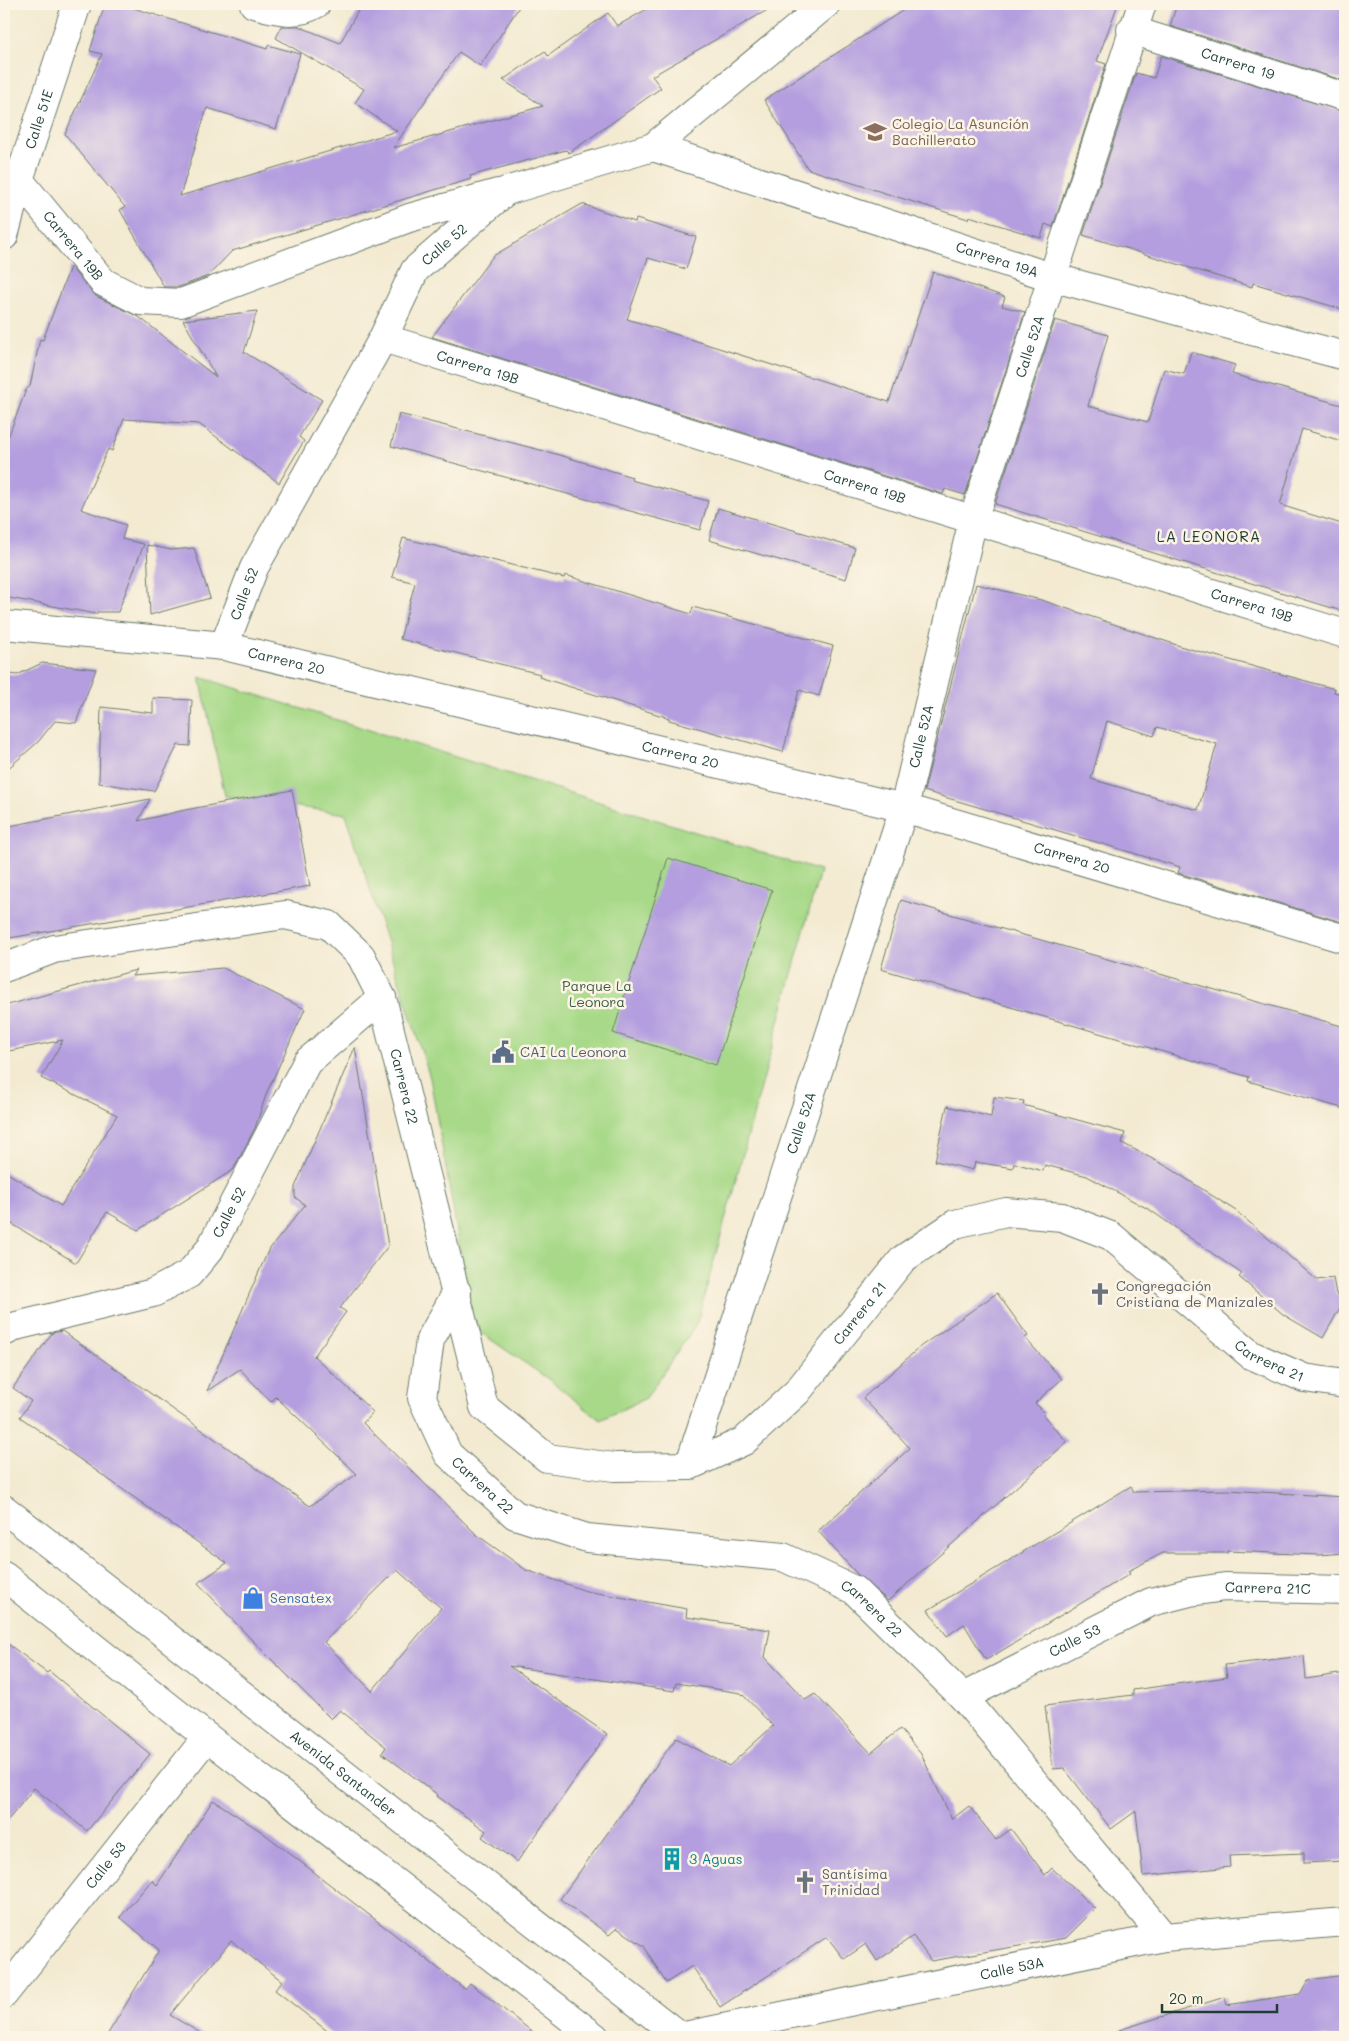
<svg xmlns="http://www.w3.org/2000/svg" width="1349" height="2041" font-family="Mali,sans-serif">
<style>
.green{fill:#a7d988;stroke:#638b5e}
.building{fill:#b49edf;fill-rule:evenodd}
.lines{fill:none;stroke-linecap:round;stroke-linejoin:round}
.minor-casing{stroke:#697a6b;stroke-width:30}
.major-casing{stroke:#697a6b;stroke-width:30}
.minor{stroke:#fff;stroke-width:28}
.major{stroke:#fff;stroke-width:28}
.labels{text-anchor:middle;stroke-width:5;stroke-linejoin:round;paint-order:stroke}
.street-label{font-size:14px;fill:#1f3d34;stroke:#fcf5e5}
.education-label{font-size:14px;fill:#785e54;stroke:#fcf5e5;text-anchor:start}
.park-label{font-size:14px;fill:#3a5c45;stroke:#fcf5e5}
.service-label{font-size:14px;fill:#4e5e75;stroke:#fcf5e5;text-anchor:start}
.worship-label{font-size:14px;fill:#5b616d;stroke:#fcf5e5;text-anchor:start}
.shop-label{font-size:14px;fill:#366cbe;stroke:#fcf5e5;text-anchor:start}
.culture-label{font-size:14px;fill:#0d838f;stroke:#fcf5e5;text-anchor:start}
.neighbourhood-label{font-size:15px;letter-spacing:1px;fill:#1f3d34;stroke:#fcf5e5}
</style>
<rect width="100%" height="100%" fill="#fcf5e5"/>
<filter id="ink" filterUnits="userSpaceOnUse"><feTurbulence type="fractalNoise" baseFrequency=".02" numOctaves="2"/><feDisplacementMap in="SourceGraphic" scale="10" xChannelSelector="R" yChannelSelector="G"/><feConvolveMatrix kernelMatrix="1 2 1 2 8 2 1 2 1" color-interpolation-filters="sRGB"/></filter>
<filter id="wash" filterUnits="userSpaceOnUse"><feTurbulence type="fractalNoise" baseFrequency=".0096" numOctaves="4" result="noise"/><feDisplacementMap in="SourceGraphic" scale="20" xChannelSelector="R" yChannelSelector="G"/><feGaussianBlur stdDeviation="1.12" result="paint"/><feColorMatrix in="noise" values="0 0 0 0 0 0 0 0 0 0 0 0 0 0 0 0 0 1.4 0 .05"/><feComposite in="paint" operator="in"/></filter>
<g filter="url(#wash)">
<rect width="100%" height="100%" fill="#f3ead1"/>
<path class="green" d="M200,677L820,871L697,1323L646,1398L600,1420L551,1381L474,1328L430,1078L346,814L225,796Z"/>
<g id="blocks">
<g class="building">
<path d="M105,4H120L267,49L268,45L300,54L276,129L207,108L180,196L397,131L355,103L364,89L276,38L282,26H298L340,43L362,4H521L480,66L459,52L393,148L543,106L503,80L545,51L548,56L608,13L617,26L656,4H778L652,76L661,88L569,153L566,150L470,176L471,179L232,251L208,276L179,287H164L120,210L125,207L65,134L102,54L90,51Z"/>
<path d="M913,4H1118L1097,61L1106,64L1053,227L1045,224L1041,238L969,216L968,219L808,169L764,100Z"/>
<path d="M1177,4H1345V81L1170,26Z"/>
<path d="M1161,56L1345,112V310L1253,283L1252,287L1083,235L1136,73L1154,78Z"/>
<path d="M582,204L635,222L636,219L696,237L686,269L648,258L627,319L889,402L933,272L1005,297L1002,306L1025,312L965,495L945,489L943,494L432,337L493,256Z"/>
<path d="M70,267L96,296L139,317L216,377L183,320L257,311L244,352L322,400L299,437L304,441L279,483L199,424L124,419L112,451L108,449L81,509L126,525L122,539L144,544L118,612H97L96,614L4,597V448L26,390L30,386L40,339L43,340Z"/>
<path d="M1055,320L1108,335L1088,406L1148,422L1164,369L1184,374L1191,352L1235,365L1232,374L1345,406V442L1302,429L1280,505L1345,525V612L995,504Z"/>
<path d="M399,414L556,454L632,477L631,480L708,501L700,530L391,446Z"/>
<path d="M718,508L855,548L846,579L709,540Z"/>
<path d="M403,538L564,578L565,575L691,614L693,607L833,646L819,696L799,690L783,752L669,720V718L539,677L540,674L400,639L415,583L392,577Z"/>
<path d="M147,545L171,550L194,548L210,598L150,615Z"/>
<path d="M976,584L1041,600L1183,647L1335,689L1334,692L1345,695V923L1178,873L1180,867L924,791ZM1107,721L1154,736L1157,727L1217,744L1198,810L1091,779Z"/>
<path d="M42,663L96,669L76,723L55,721L38,742L4,772V673L17,675Z"/>
<path d="M153,698L192,700L190,746L178,745L154,791L99,783L101,707L153,713Z"/>
<path d="M292,790L310,886L4,939V827L150,799L138,821L185,810Z"/>
<path d="M668,858L772,890L716,1065L613,1033Z"/>
<path d="M901,900L1345,1027V1109L1248,1081L1249,1077L881,969Z"/>
<path d="M223,968L305,1009L267,1092L255,1128L233,1170L138,1230L107,1212L76,1263L4,1219V1171L61,1206L117,1115L41,1078L63,1040L4,1052V1006L136,970L132,976Z"/>
<path d="M355,1047L388,1246L340,1308L346,1312L314,1356L373,1412L363,1423L477,1535L526,1570L586,1591L687,1609L686,1617L770,1630L765,1657L805,1700L815,1694L871,1753L900,1729L921,1754L952,1819L969,1806L996,1840L1011,1829L1045,1875L1052,1868L1095,1909L1066,1938L931,1961L913,1936L877,1961L866,1944L844,1959L827,1937L720,2007L692,1966L666,1983L644,1946L617,1928L609,1935L560,1899L676,1738L729,1766L773,1726L741,1693L676,1683L674,1691L509,1666L607,1734L517,1862L482,1837L486,1831L437,1796L438,1795L382,1753L386,1747L340,1710L331,1719L250,1638L198,1583L227,1563L20,1417L31,1401L13,1388L52,1333L62,1331L310,1506L357,1474L276,1397L271,1402L240,1369L207,1391L268,1251L305,1205L295,1197V1187ZM397,1570L441,1608L372,1691L324,1642Z"/>
<path d="M994,1097L1024,1101L1023,1105L1125,1133L1122,1143L1168,1167L1236,1211L1317,1280L1333,1278L1336,1294L1345,1299L1323,1338L1284,1315L1239,1277L1242,1274L1150,1210L1087,1176L1045,1165L1043,1171L1014,1163L1013,1168L975,1162L973,1170L935,1161L947,1106L991,1117Z"/>
<path d="M997,1293L1028,1336L1025,1338L1062,1379L1035,1403L1045,1413L1043,1415L1067,1442L888,1601L858,1575L818,1531L910,1448L863,1398L921,1346Z"/>
<path d="M1131,1486L1134,1492L1227,1490L1345,1497V1553L1319,1555L1227,1551V1553H1163L1128,1571L1130,1574L986,1660L964,1624L947,1636L928,1610Z"/>
<path d="M4,1641L47,1673L49,1671L150,1754L87,1831L34,1788L4,1825Z"/>
<path d="M1304,1656L1306,1679L1345,1673V1861L1304,1863V1853L1229,1856L1230,1867L1143,1876L1136,1811L1111,1829L1064,1768L1053,1769L1045,1706L1133,1695V1690L1227,1677L1225,1665Z"/>
<path d="M213,1800L262,1832L465,1989L470,1983L539,2037H335L275,1990L282,1981L231,1941L170,2015L207,2037H106L159,1950L120,1917L152,1880L157,1885Z"/>
<path d="M1345,1975V2037H1120L1119,2030L1225,1997L1227,2005L1300,1994L1308,1980Z"/>
</g>
</g>
</g>
<g filter="url(#ink)">
<use href="#blocks" fill-opacity="0" stroke="#697a6b" stroke-width="1"/>
<g class="lines">
<defs>
<g id="minor">
<path d="M254,4C276,10 296,16 316,4"/>
<path id="s1" d="M1131,30L1345,97"/>
<path id="s2" d="M653,147L1051,277L1345,356"/>
<path id="s3" d="M19,180L103,282L140,301L181,303L409,218L498,193"/>
<path id="s4" d="M4,236L19,180L77,4"/>
<path id="s5" d="M383,338L1345,634"/>
<path id="s6" d="M224,646L254,568L383,338L415,270L506,191L653,147L826,4"/>
<path id="s7" d="M457,1292L430,1340L422,1398L448,1454L515,1515L587,1538L783,1557L854,1590L963,1697L1164,1937"/>
<path id="s8" d="M4,1332L16,1326L153,1293L189,1274L210,1249L307,1062L382,998"/>
<path id="s9" d="M689,1466L904,808L973,520L1142,4"/>
<path id="s10" d="M963,1697L1151,1602L1190,1592L1225,1587L1345,1590"/>
<path id="s11" d="M4,1994L207,1737"/>
<path id="s12" d="M680,2037L1164,1937L1345,1922"/>
</g>
<g id="major">
<path id="s13" d="M4,625L224,646L904,808L1345,939"/>
<path id="s14" d="M4,968L54,949L285,915L329,925L361,956L382,998L484,1407L547,1458L614,1467L689,1466L744,1441L797,1392L903,1259L955,1224L1006,1212L1062,1217L1111,1236L1251,1355L1304,1378L1345,1384"/>
<path id="s15" d="M4,1509L681,2037"/>
<path d="M4,1576L198,1730L595,2037"/>
</g>
</defs>
<use href="#minor" class="minor-casing"/>
<use href="#major" class="major-casing"/>
<use href="#minor" class="minor"/>
<use href="#major" class="major"/>
</g>
</g>
<defs>
<symbol id="school-bare" viewBox="-9 -9 18 18"><path d="M0-5L7-2L0 1L-7-2ZM-4 1L0 2.5L4 1V4Q0 6-4 4Z" fill="#8d6e63" stroke="#fcf5e5" stroke-width="2.5" paint-order="stroke"/></symbol>
<symbol id="civic-bare" viewBox="-9 -9 18 18"><path d="M-.6-6.5H3V-4.5H.6V-3L4-1V1h2V6H-6V1h2V-1L-.6-3ZM-1.2 2.5V6h2.4V2.5Z" fill="#5c6f8a" stroke="#fcf5e5" stroke-width="2.5" paint-order="stroke"/></symbol>
<symbol id="church-bare" viewBox="-9 -9 18 18"><path d="M-1.2-6h2.4v3.5h3.3v2.4h-3.3V6h-2.4V-.1h-3.3v-2.4h3.3Z" fill="#6b7280" stroke="#fcf5e5" stroke-width="2.5" paint-order="stroke"/></symbol>
<symbol id="shop-bare" viewBox="-9 -9 18 18"><path d="M-5-2.5h2.3a2.7 3.5 0 0 1 5.4 0H5L5.5 6h-11ZM-1.5-2.5h3a1.5 2.3 0 0 0-3 0Z" fill="#3f7fe0" stroke="#fcf5e5" stroke-width="2.5" paint-order="stroke"/></symbol>
<symbol id="building-bare" viewBox="-9 -9 18 18"><path d="M-4-6H4V6H1V3H-1V6H-4ZM-2.5-4.3h1.7v1.8h-1.7ZM.8-4.3h1.7v1.8H.8ZM-2.5-1h1.7V.8h-1.7ZM.8-1h1.7V.8H.8Z" fill="#0f9aa8" stroke="#fcf5e5" stroke-width="2.5" paint-order="stroke"/></symbol>
</defs>
<g fill-rule="evenodd">
<use href="#school-bare" x="859" y="116" width="32" height="32"/>
<use href="#civic-bare" x="487" y="1036" width="32" height="32"/>
<use href="#church-bare" x="1084" y="1278" width="32" height="32"/>
<use href="#shop-bare" x="237" y="1582" width="32" height="32"/>
<use href="#building-bare" x="656" y="1843" width="32" height="32"/>
<use href="#church-bare" x="789" y="1866" width="32" height="32"/>
</g>
<g class="labels">
<g class="street-label">
<text dy="5" stroke="none"><textPath href="#s1" startOffset="112">Carrera 19</textPath></text>
<text dy="5" stroke="none"><textPath href="#s4" startOffset="122">Calle 51E</textPath></text>
<text dy="5" stroke="none"><textPath href="#s3" startOffset="85">Carrera 19B</textPath></text>
<text dy="5" stroke="none"><textPath href="#s6" startOffset="461">Calle 52</textPath></text>
<text dy="5" stroke="none"><textPath href="#s2" startOffset="362">Carrera 19A</textPath></text>
<text dy="5" stroke="none"><textPath href="#s9" startOffset="1171">Calle 52A</textPath></text>
<text dy="5" stroke="none"><textPath href="#s5" startOffset="99">Carrera 19B</textPath></text>
<text dy="5" stroke="none"><textPath href="#s5" startOffset="504">Carrera 19B</textPath></text>
<text dy="5" stroke="none"><textPath href="#s6" startOffset="56">Calle 52</textPath></text>
<text dy="5" stroke="none"><textPath href="#s5" startOffset="909">Carrera 19B</textPath></text>
<text dy="5" stroke="none"><textPath href="#s13" startOffset="285">Carrera 20</textPath></text>
<text dy="5" stroke="none"><textPath href="#s9" startOffset="766">Calle 52A</textPath></text>
<text dy="5" stroke="none"><textPath href="#s13" startOffset="690">Carrera 20</textPath></text>
<text dy="5" stroke="none"><textPath href="#s13" startOffset="1095">Carrera 20</textPath></text>
<text dy="5" stroke="none"><textPath href="#s14" startOffset="515">Carrera 22</textPath></text>
<text dy="5" stroke="none"><textPath href="#s9" startOffset="361">Calle 52A</textPath></text>
<text dy="5" stroke="none"><textPath href="#s8" startOffset="269">Calle 52</textPath></text>
<text dy="5" stroke="none"><textPath href="#s14" startOffset="1302">Carrera 21</textPath></text>
<text dy="5" stroke="none"><textPath href="#s14" startOffset="1798">Carrera 21</textPath></text>
<text dy="5" stroke="none"><textPath href="#s7" startOffset="222">Carrera 22</textPath></text>
<text dy="5" stroke="none"><textPath href="#s10" startOffset="329">Carrera 21C</textPath></text>
<text dy="5" stroke="none"><textPath href="#s7" startOffset="642">Carrera 22</textPath></text>
<text dy="5" stroke="none"><textPath href="#s10" startOffset="125">Calle 53</textPath></text>
<text dy="5" stroke="none"><textPath href="#s15" startOffset="430">Avenida Santander</textPath></text>
<text dy="5" stroke="none"><textPath href="#s11" startOffset="164">Calle 53</textPath></text>
<text dy="5" stroke="none"><textPath href="#s12" startOffset="339">Calle 53A</textPath></text>
</g>
<g class="education-label">
<text x="892" y="129">Colegio La Asunción<tspan x="892" dy="16">Bachillerato</tspan></text>
</g>
<g class="park-label">
<text x="597" y="991">Parque La<tspan x="597" dy="16">Leonora</tspan></text>
</g>
<g class="service-label">
<text x="520" y="1057">CAI La Leonora</text>
</g>
<g class="worship-label">
<text x="1116" y="1291">Congregación<tspan x="1116" dy="16">Cristiana de Manizales</tspan></text>
<text x="822" y="1879">Santísima<tspan x="822" dy="16">Trinidad</tspan></text>
</g>
<g class="shop-label">
<text x="270" y="1603">Sensatex</text>
</g>
<g class="culture-label">
<text x="689" y="1864">3 Aguas</text>
</g>
<g class="neighbourhood-label">
<text x="1209" y="542">LA LEONORA</text>
</g>
</g>
<rect width="1349" height="2041" fill="none" stroke="#fcf5e5" stroke-width="20"/>
<path d="M1162 2004v8h115v-8" fill="none" stroke="#1f3d34" stroke-width="2.5"/>
<text x="1169" y="2004" font-size="15" fill="#1f3d34" stroke="#fcf5e5" stroke-width="4" paint-order="stroke">20 m</text>
</svg>
